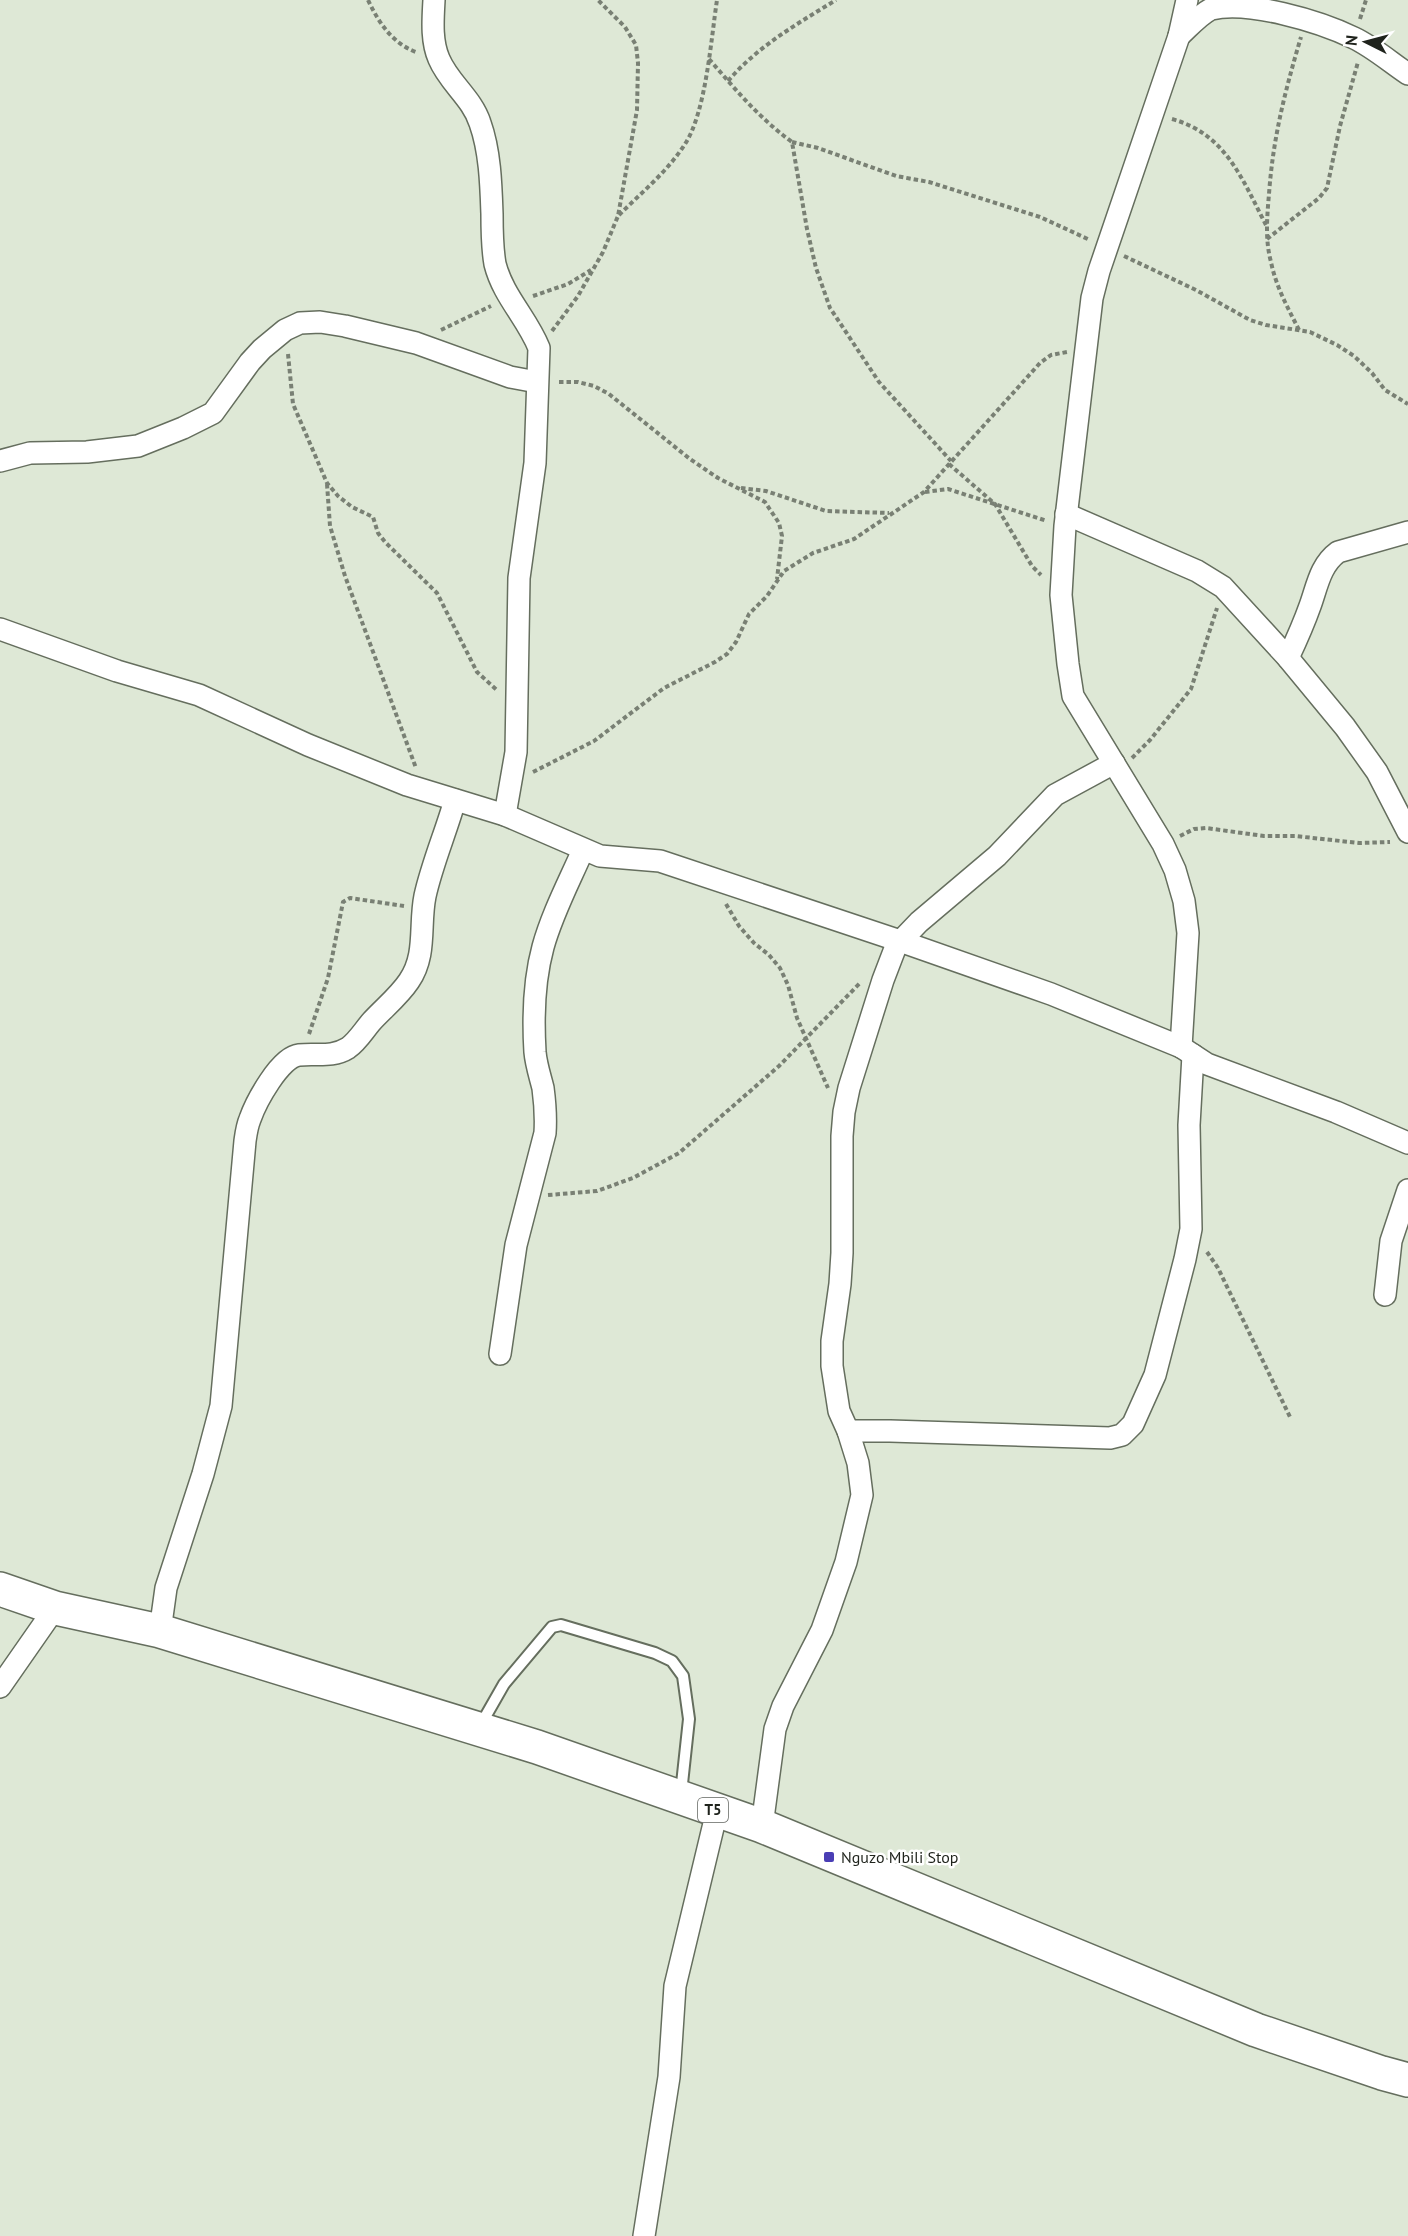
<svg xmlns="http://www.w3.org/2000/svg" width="1408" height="2236" font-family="'PT Sans',sans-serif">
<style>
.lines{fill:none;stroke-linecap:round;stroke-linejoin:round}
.lane-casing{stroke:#656e5e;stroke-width:14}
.street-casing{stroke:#656e5e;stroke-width:24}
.highway-casing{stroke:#656e5e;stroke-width:36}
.path{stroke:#798074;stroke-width:4;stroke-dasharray:4.5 3;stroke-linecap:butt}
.lane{stroke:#fff;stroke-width:10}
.street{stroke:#fff;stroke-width:21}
.highway{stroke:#fff;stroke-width:33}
.poi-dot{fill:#4a3eb5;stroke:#fff;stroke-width:2}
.labels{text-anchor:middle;stroke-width:5;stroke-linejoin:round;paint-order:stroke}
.shield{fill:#fff;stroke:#626560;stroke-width:1.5}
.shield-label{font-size:15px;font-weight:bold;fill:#1f231c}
.poi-label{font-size:16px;fill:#1f231c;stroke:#fff;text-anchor:start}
</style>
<rect width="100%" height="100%" fill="#dee8d6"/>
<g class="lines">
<defs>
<path id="lane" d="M480,1726L504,1684L552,1627L561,1625L655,1653L672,1661L683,1676L689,1719L681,1793"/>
<g id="street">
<path d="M434,0C433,19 431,41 439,59C449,83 472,98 480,123C490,151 491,184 492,214C492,231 492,247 495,264C503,296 527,318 539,348L535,463L519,578L516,752L505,815"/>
<path d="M1179,36C1189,27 1199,15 1211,9C1248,0 1319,21 1354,38C1373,47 1390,62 1408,74"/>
<path d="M0,461L30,453L87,452L138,446L183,428L213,413L250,362L262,349L285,330L300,323L320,322L345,326L416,343L510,377L537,382"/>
<path d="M1066,514L1197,571L1223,587L1288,658L1345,727L1377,772L1408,832"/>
<path d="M0,629L117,671L199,695L308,745L407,785L505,815L600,856L660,861L900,941L1051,994L1181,1047L1207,1064L1336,1112L1408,1143"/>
<path d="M1288,658C1296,641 1304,623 1310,606C1317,587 1320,565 1338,552L1408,532"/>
<path d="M1181,1047L1188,933L1184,901L1175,870L1163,844L1073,696L1068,664L1061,595L1065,526L1092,298L1099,271L1179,36L1187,0"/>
<path d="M1385,1295L1391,1241L1408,1190"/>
<path d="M500,1354L516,1245L545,1133C546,1118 545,1103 543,1088C540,1076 536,1064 535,1052C533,1019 534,980 543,947C552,914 569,882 583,850"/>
<path d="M848,1431H890L1110,1438L1122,1435L1133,1424L1155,1375L1185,1259L1191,1229L1189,1125L1193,1055"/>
<path d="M160,1631L166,1588L203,1474L221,1406L245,1141C246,1134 247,1126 250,1119C256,1102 280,1057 299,1055C316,1053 332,1058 348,1048C358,1041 364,1030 372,1021C385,1007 399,996 409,981C427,955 419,925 425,896C432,864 446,832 455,800"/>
<path d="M0,1687L55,1608"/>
<path d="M762,1826L775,1729L783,1706L822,1630L846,1562L862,1495L858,1463L848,1431L839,1411L832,1366V1341L840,1284L842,1253V1136L844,1112L849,1088L883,980L896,946L919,922L997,856L1055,795L1114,763"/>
<path d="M644,2236L669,2077L675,1986L717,1811"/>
</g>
<path id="highway" d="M0,1589L55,1608L160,1631L537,1747L762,1826L1256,2030L1382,2073L1408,2080"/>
</defs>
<use href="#lane" class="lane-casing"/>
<use href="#street" class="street-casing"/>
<use href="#highway" class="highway-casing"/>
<g class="path">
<path d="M368,0C379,23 392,43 416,52"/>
<path d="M1360,19L1366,0"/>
<path d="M709,59C735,89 759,118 792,142L807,229L816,268L830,308L879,382L951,461"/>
<path d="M728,81C758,46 797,24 836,0"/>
<path d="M1172,119C1226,134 1242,179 1266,225"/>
<path d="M792,142L818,148L896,176L929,182L1040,217L1090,240"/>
<path d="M619,215C641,193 668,171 685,144C706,112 711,39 717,0"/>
<path d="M1267,239L1319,198L1327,188L1340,126L1358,62"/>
<path d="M1124,256L1196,290L1250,320L1266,325L1310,332L1337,345L1354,356L1372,373L1385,390L1408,404"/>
<path d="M533,296L568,284L591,270"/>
<path d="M441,330L491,306"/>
<path d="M1299,330C1288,308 1276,287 1271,262C1265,240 1267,217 1269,194C1273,138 1285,91 1301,37"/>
<path d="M552,331L578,296L603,252L618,216L637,110L638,63L636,45L625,27L598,0"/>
<path d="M288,354L293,404L327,483L338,496L352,507L373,517L378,533L385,542L437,593L477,672L498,691"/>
<path d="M559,382H578L594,386L609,394L690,459L718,478L765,502L779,523L782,536L777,579"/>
<path d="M949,464L995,504L1032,566L1041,575"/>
<path d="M327,484L330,526L345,576L416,768"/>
<path d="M741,488L766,491L826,511L889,513"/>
<path d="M925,492L948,489L1047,521"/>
<path d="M1132,758L1150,740L1191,689L1217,608"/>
<path d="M533,772L594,741L664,688L715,662L727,654L736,642L749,614L767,596L784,571L813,553L854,539L924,492L1040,363L1051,355L1067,352"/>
<path d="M1180,836L1194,829L1206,828L1264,836H1295L1359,843L1390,842"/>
<path d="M726,904L739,926L754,943L769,955L780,968L788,985L797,1018L828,1088"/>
<path d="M309,1034L328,978L343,902L350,898L404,906"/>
<path d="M548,1195L597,1191L633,1178L679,1153L779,1066L860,983"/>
<path d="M1207,1252L1218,1268L1291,1419"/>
</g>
<use href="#lane" class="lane"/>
<use href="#street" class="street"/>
<use href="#highway" class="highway"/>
</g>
<rect class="poi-dot" x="823" y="1851" width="12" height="12" rx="3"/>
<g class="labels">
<rect class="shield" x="698" y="1798" width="30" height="24" rx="4.5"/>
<g class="shield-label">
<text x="713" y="1815">T5</text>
</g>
<g class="poi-label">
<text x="841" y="1863">Nguzo Mbili Stop</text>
</g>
</g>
<g transform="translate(1366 42) rotate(276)" stroke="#ffffff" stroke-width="4.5" paint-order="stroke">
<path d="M0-4.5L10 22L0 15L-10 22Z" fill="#1f231c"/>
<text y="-9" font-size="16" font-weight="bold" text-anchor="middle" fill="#1f231c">N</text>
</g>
</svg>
